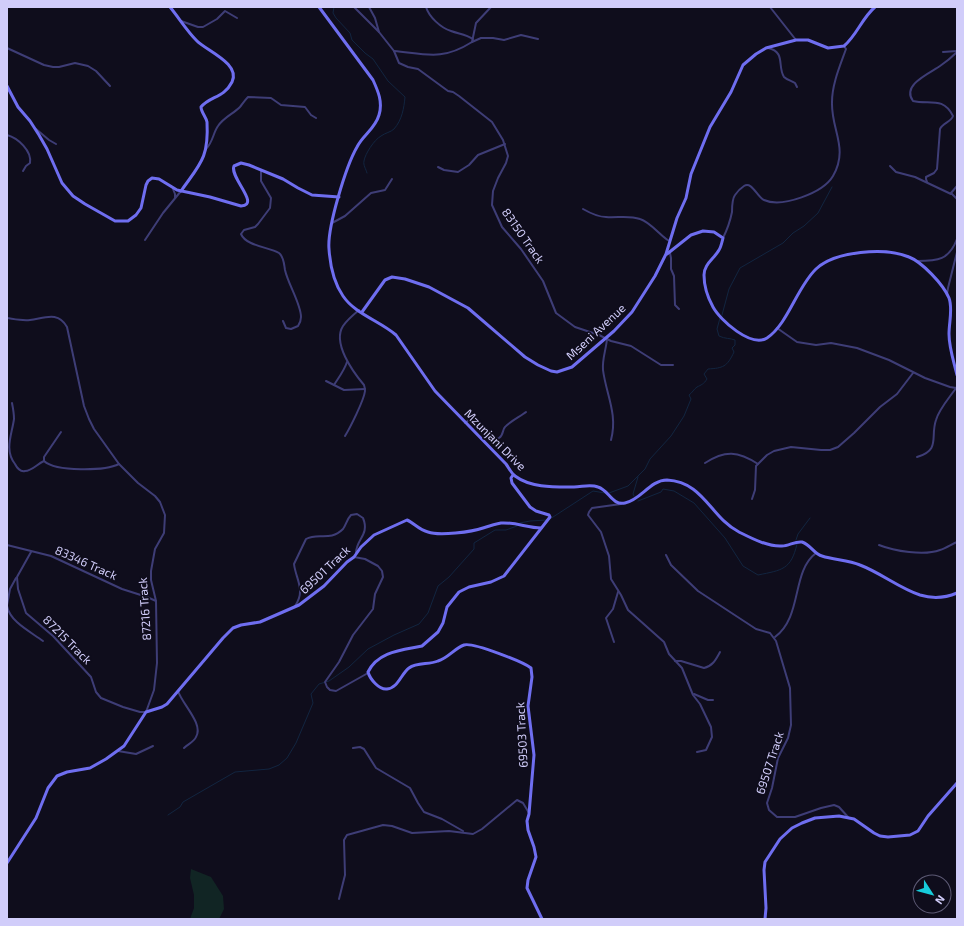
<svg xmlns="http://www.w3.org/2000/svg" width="964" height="926" font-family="'Exo 2',sans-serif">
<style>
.green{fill:#112524}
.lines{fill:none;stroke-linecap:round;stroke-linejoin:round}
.stream{stroke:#122540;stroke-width:1}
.street{stroke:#3e3d76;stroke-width:2}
.secondary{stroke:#6f6ef0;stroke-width:3}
.labels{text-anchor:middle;stroke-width:3.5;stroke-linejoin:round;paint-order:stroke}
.street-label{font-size:12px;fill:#d1cdfa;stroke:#0f0d1c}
</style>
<rect width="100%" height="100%" fill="#0f0d1c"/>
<path class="green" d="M191,869L211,877L223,896L224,909L219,919H190L194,908V895L190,878Z"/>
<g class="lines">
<g class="stream">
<path d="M334,7L333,13L336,18L350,33L352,40L365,53L373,59L388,81L405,97C404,108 402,120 394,129C391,132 385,133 381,136C374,140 365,154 364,161C363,165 366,169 367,173"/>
<path d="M722,315L729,289L740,268L783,243L793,233L804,226L818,213L832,187"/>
<path d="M609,493L628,486L645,469L650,459L671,436L684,416L691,399L689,395C692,393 694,389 697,387C701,385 704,384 707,379L704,374L708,369C723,368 727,367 734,352L732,348L735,345V340C730,338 725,339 719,336L717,329L720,318"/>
<path d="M634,496L633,494L638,477"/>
<path d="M638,501L661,492L663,489L674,491L694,503L725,538L743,566L758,575C782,570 791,570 797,544"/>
<path d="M550,519L593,491L605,493"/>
<path d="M520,523L530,521L547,520"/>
<path d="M796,540L798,534L810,518"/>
<path d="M168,815L180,807L183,802L235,772L269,769L279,765L287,758L296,743L313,703L311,694L319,684L329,681L349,667L368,649L394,635L419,624L428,613L438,586L449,577L474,549V543L495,530H506L517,526"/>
</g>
<g class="street">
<path d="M354,7L379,32L394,51L399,63L408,67L418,69L448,91L453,92L459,96L492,122L503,140L508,156L506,163L498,178L493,191L492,205L502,227L521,249L543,281L556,313L575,327L599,335L611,341L631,346L661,365H673"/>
<path d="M369,7L375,18L379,32"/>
<path d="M426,7C429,17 441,28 451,31C459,34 466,34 473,39"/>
<path d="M491,7L476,23L472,42L481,38H493L504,40L521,35L538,39"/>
<path d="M770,7L796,40"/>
<path d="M181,21L198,27H203L217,19L225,11L237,18"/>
<path d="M7,48L44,65L53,67H59L75,63L88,66L96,71L110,86"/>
<path d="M768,48C786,52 777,66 784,77C787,80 792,81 795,83L797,87"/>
<path d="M394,51C426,54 442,61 472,42"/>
<path d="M943,52L957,51"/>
<path d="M36,129L49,140L56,144"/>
<path d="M7,135C18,138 32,151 30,163L26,166L23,171"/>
<path d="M206,149C213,142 213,133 218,126C224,117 233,114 240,107C243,103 245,100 248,97L271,98L281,105L305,107L311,115L316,118"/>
<path d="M890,166L896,172L915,177L951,194"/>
<path d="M438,167L444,170L458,172L469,165L478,155L505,144"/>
<path d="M957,167V168"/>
<path d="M261,170V181L271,198L270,208L258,224L255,227L244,230L241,234C246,246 269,247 279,253C284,257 284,264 285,270C288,284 301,304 301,317C301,321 300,323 298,326L291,329L286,328L283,321"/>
<path d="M927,182L926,179V177L934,173L937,169L940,129C943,123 951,122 953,116C943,96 929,105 913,101C901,85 930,73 940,66C946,62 952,57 957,52"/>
<path d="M957,186L951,193L957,199"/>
<path d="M173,189L175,194V198"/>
<path d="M583,209C590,213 598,217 606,217C617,218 629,215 640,219C651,222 664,240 670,241"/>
<path d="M332,223L345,216L371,193L385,190L392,179"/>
<path d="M723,238C727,230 730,222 732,212C732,207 732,199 735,195C737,192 741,188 744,186C752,181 757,197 764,200C782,208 823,193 833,176C849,148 831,130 832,102C832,84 840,66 846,49L844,46"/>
<path d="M145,240L163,213L181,191"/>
<path d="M670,253L671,258V269L674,276L675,305L679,309"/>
<path d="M917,261C938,261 949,260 957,239"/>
<path d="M947,294L948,288L957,252"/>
<path d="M7,318C14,319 22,321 30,320C45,318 58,311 67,327L84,406L89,419L94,429L119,464L138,483L155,496L160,502L165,515L164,533L155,549L151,571V580L156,601L157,663L154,690L146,712H140L123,707L101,698L96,692L91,677L53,636L26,613L18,589L17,577L31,552"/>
<path d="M777,328L797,342L816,345L831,343L857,348L889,360L925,378L950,387L956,388L957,387"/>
<path d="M607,339C606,350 602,359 603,370C606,394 618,414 611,440"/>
<path d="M326,381L344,390L365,389"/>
<path d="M334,385C339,377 344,371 347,362"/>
<path d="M12,403C13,408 14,413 14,419C12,434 4,450 15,464C17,468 20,472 25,471C32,471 37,464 44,461"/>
<path d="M465,423L469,420H472C478,426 489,445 499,438C504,435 502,430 505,427C509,422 521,416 526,412"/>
<path d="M61,432L44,457V461C56,472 105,471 119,464"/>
<path d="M345,436C350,428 364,400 365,391C365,388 365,388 364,385C353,372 332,343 343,326C347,320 353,315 359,310"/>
<path d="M917,457C941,450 930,437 936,420C939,409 950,397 956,388"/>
<path d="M705,463C725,450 738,451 758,464"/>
<path d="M752,499L755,490L756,466L767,455L774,451L791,447L821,450H830L838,447L854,433L880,407L897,394L913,373"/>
<path d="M621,504L592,508L589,512L588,515L601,532L609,556L611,579L621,595L628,610L664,642L669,654L682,668L693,695L700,704L711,727L712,737L706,750L697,752"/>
<path d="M7,545L51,556L122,589L147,597L156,601"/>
<path d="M879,545C894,551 924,556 940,550C946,548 952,544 957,542"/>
<path d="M666,555L671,565L698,591L756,629L770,633L776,641L790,688L791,725L788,738L778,758L772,788L767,803L769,810L777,817H795L821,808L834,805L839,807L848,817"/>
<path d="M354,557L365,559L378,566L382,571L383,577L375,594L373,609L353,635L339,662L325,682L327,687L330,690L336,691L368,673"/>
<path d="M7,605L10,589L16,578"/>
<path d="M7,606C10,622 31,632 43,641"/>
<path d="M295,606C306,590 296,580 294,564L306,539C318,532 330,542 343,529C346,525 347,519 351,515L357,514L363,518C370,535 356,539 356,553"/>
<path d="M775,637C803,616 791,572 816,553"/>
<path d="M614,642L606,618L613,609L618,592"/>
<path d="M675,661H681L704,668C713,666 716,659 720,652"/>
<path d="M178,691C182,704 204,724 196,737C194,742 188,744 184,748"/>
<path d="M694,694L708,700H713"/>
<path d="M353,748L360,747L364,749L376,768L410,788L418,803L424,812L442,819L463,831"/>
<path d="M118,751L136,754L153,746"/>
<path d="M339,899L345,875L344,840L347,835L383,825L392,826L412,833L449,831L473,834L482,829L517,800L523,803L529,813"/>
</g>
<g class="secondary">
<path d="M170,7C179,18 187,31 197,41C207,51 241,64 232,82C224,98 210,96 201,107C201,112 206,117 207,122C209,158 200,164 181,191"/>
<path d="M319,7L373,80C378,91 383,102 379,115C375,129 363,135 357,147C346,166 327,228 329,249C330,264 334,283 343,296C355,314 380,321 396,335L435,391L506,464C509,468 511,473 515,476C531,488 555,487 574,487C582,487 590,484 598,487C609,490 612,506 625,503C641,500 650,480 667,480C704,482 710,517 739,532C751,538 768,547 782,546C789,546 795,541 802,542C811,545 814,554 822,556C834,560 848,560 860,565C881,573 899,588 920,595C933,599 945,598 957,593"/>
<path d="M7,86L18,107L30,121L39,135L47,149L62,183L73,196L85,204L115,221H128L136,215L141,208L146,185L148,181L152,178L159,179L177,190L210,197L241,206C261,205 229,177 234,166L241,163L249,165L283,179L298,188L312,195L339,197"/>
<path d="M667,254L691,235L703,231L714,232L723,238C722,242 721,247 719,250C714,259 704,264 704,275C704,285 708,298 713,307C720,320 751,348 767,338C788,324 797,287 816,269C835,251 885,247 909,257C922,262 943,284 949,298C953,309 949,322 949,334C949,348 954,362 957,375"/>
<path d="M362,312L385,280L392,277L405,279L429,287L468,308L525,357L538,365L551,371L557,372L572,367L614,331L632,312L655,276L666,254L677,218L686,198L691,174L710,127L731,92L743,65L756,54L766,48L796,40H808L828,48L844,46C857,35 862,18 875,7"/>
<path d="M514,475H513L511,478L512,483L530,507L536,511L549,515L550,517L504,576L491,582L469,587L459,592L447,607L443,623L438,632L422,646C403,650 378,651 368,672C370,679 379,690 387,689C398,688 401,674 409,668C417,662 429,665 438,661C448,658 455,648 464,645C473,642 523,662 531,668L532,677L528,706L534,755L529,814L527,821L528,830L534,847L536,857L528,880L527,888L542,919"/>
<path d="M7,863L36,818L48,788L57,776L67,772L90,768L106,759L124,746L146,712L162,707L167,704L223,638L233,628L241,625L260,622L299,605L324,586L347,562L354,557L361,547L374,535L407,520C414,523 419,530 428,532C439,536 472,532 483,528C489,526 495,524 501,523C515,522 528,528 541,528"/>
<path d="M765,919L766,908L764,870L765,862L780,839L792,828L802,823L815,818L839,816L854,819L874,833L880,836L888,837L910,835L918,831L928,816L957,783"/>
</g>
</g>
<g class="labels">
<g class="street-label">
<text transform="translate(523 236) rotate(55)" y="4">83150 Track</text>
<text transform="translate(596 332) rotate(-43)" y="4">Mseni Avenue</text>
<text transform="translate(495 440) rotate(45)" y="4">Mzunjani Drive</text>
<text transform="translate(86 563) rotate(24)" y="4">83346 Track</text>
<text transform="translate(325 570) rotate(-43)" y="4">69501 Track</text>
<text transform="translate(145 609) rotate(-94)" y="4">87216 Track</text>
<text transform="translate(67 640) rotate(45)" y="4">87215 Track</text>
<text transform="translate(522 735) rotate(-93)" y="4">69503 Track</text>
<text transform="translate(770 763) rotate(-72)" y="4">69507 Track</text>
</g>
</g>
<rect width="964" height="926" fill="none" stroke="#d1cdfa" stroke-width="16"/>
<g transform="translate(932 894) rotate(126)"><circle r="19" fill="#0f0d1c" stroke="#5d5a75"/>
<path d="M0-3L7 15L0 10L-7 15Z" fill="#17ccdb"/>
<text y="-6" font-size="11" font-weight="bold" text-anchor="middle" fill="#d1cdfa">N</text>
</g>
</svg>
